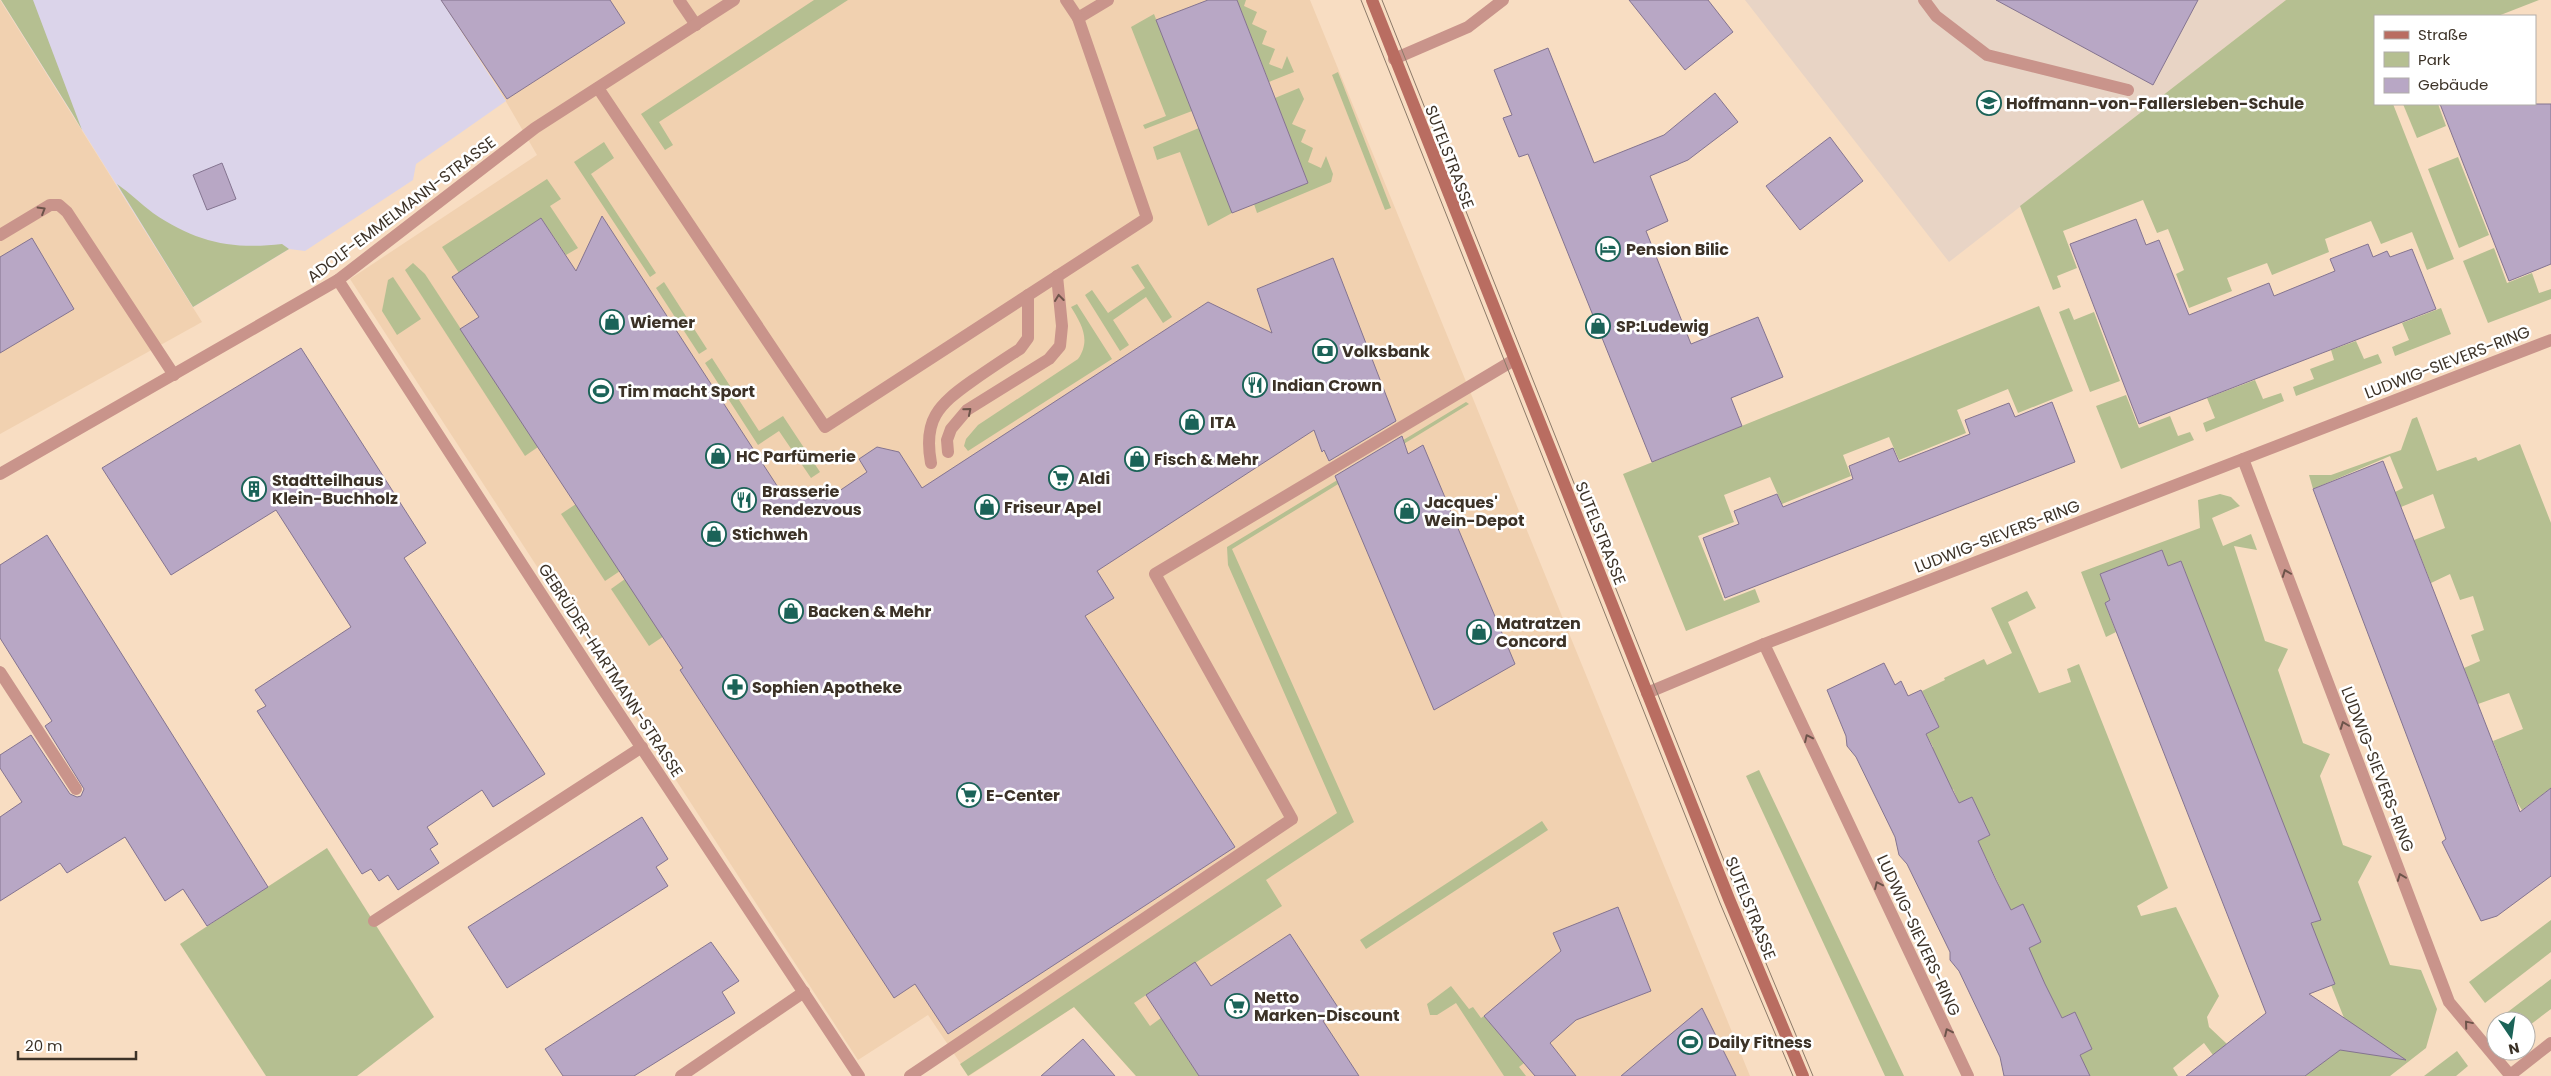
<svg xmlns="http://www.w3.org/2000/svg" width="2551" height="1076" font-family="Poppins,sans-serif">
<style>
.built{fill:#f1d1b0}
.industrial{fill:#dbd4ea}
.education{fill:#e8d4c5}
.green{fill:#b5bf91}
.building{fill:#b8a7c5;stroke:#847490}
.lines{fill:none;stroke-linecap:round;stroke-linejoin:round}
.service{stroke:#c9948b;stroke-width:12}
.minor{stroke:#c9948b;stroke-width:12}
.secondary{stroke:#b96d61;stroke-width:12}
.tram{stroke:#8c7a69;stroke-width:1}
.oneway{stroke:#6d544a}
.labels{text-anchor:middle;stroke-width:5;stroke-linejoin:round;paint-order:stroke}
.poi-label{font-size:16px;font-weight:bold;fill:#3c3227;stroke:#fff;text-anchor:start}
.street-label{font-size:16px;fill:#3c3227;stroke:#fff}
</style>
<rect width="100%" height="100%" fill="#f8ddc2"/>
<g class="built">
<path d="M0,0L202,322L0,434Z"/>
<path d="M441,0H1310L1750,1076H1136L1074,1007L969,1076L928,1015L858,1060L350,279L537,155L497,86Z"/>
</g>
<path class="industrial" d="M1,0H441L506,101L416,164L413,180L305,251L289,249L193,307Z"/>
<path class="education" d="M1745,0H2286L1949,262Z"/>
<g class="green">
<path d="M1,0H33L82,130L72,113Z"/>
<path d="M814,0H848L659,122L673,145L665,150L641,114Z"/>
<path d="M1237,0H1246L1244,6L1257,12L1252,24L1267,31L1262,44L1275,49L1269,64L1282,69L1287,56L1294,72L1269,82Z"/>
<path d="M2286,0H2539L2498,16H2375V104H2393L2454,259L2427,270L2412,232L2381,244L2371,221L2325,239L2329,252L2272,275L2267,263L2227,278L2232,291L2189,308L2176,274L2184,270L2168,229L2157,233L2143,200L2063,231L2077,268L2057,276L2061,287L2053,290L2020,206Z"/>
<path d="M1154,14L1192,111L1145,129L1143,125L1166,116L1131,27Z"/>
<path d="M1338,72L1391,208L1385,210L1332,75Z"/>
<path d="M1299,88L1304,99L1292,124L1306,130L1301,142L1313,148L1308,162L1321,168L1326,156L1333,174L1331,182L1257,213L1254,204L1308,183L1275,98Z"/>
<path d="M2403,104H2438L2446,126L2417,138Z"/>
<path d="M1199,128L1232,213L1208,226L1180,152L1157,160L1153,147Z"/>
<path d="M604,142L614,158L591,174L656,273L650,277L574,162Z"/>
<path d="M2458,157L2489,235L2459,248L2428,169Z"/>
<path d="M547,179L561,199L550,206L578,248L566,255L541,218L459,273L442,247Z"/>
<path d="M117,184C130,193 141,204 153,213C195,242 232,250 282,244L289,249L193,307Z"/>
<path d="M2494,248L2507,283L2532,273L2539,293L2551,289V299L2488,323L2463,261Z"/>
<path d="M413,263L425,274L538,447L525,456L405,270Z"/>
<path d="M1138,264L1172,317L1163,323L1146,297L1113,320L1129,345L1120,351L1085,295L1092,290L1108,313L1145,288L1131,267Z"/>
<path d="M393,277L421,319L397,335L382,311L388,280Z"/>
<path d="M664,282L707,349L699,354L656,288Z"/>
<path d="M1077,304L1112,359L968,451L964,446L966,439L978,425L1078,359C1091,340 1082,325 1071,307Z"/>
<path d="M2039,306L2073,391L2018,413L2008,389L1957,410L1966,433L1899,460L1889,437L1843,455L1851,476L1782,504L1770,477L1724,495L1734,522L1698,536L1724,601L1755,589L1760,602L1686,631L1623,474Z"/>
<path d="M2069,308L2074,320L2094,312L2120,381L2090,392L2059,312Z"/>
<path d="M2441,308L2451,334L2395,356L2392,347L2409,340L2402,323Z"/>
<path d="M2356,341L2364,359L2378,354L2382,363L2296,396L2293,387L2314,379L2310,369L2334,360L2331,350Z"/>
<path d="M712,358L759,431L783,416L820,472L811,478L779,431L758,445L705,363Z"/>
<path d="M2255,380L2263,399L2281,393L2284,401L2206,432L2203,423L2215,418L2207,398Z"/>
<path d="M2126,395L2139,428L2170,416L2178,436L2190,432L2194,440L2121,469L2096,406Z"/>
<path d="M1466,402L1469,404L1232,549L1354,822L1266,880L1282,906L1134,1003L1150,1026L1161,1018L1199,1076H1136L1074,1007L968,1076L960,1064L1337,813L1228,565L1227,547Z"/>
<path d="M2417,417L2437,471L2476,457L2478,461L2520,444L2551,523V788L2522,810L2516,801L2493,741L2523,729L2509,693L2478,704L2464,668L2480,661L2471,635L2484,630L2473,596L2460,600L2450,574L2431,583L2414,540L2445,528L2433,494L2401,507L2395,492L2403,488L2390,456L2313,489L2309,475H2331L2401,450L2412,419Z"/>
<path d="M2220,494L2231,497L2240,506L2212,518L2223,546L2251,534L2257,550L2234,546L2265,641L2288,649L2278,670L2303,743L2330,754L2320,776L2343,845L2372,856L2358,882L2390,965L2421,970L2437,1009L2426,1048L2390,1076H2305L2348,1028L2331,985L2335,983L2308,925L2320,920L2181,561L2168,566L2162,550L2100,574L2110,600L2105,603L2116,632L2106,637L2081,572L2200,528L2198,500Z"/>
<path d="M576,504L620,571L605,581L561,514Z"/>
<path d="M625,579L673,630L649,646L611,589Z"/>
<path d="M2027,591L2036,608L2008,622L2039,693L2071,682L2067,669L2079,664L2168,888L2137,906L2141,916L2176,907L2219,996L2207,1017L2209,1027L2227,1044L2213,1055L2204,1043L2173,1068L2178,1076H2081L2080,1055L2092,1049L2075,1012L2062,1018L2055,1004L2049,1007L2029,948L2041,942L2023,905L2011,910L1978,841L1990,835L1972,797L1959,803L1953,789L1946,792L1926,751L1933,747L1926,734L1939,727L1922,691L1945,680L1944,678L1984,659L1987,665L2012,653L1991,608Z"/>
<path d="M1759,770L1904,1076H1885L1746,776Z"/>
<path d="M1542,821L1548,830L1366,949L1360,940Z"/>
<path d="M327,848L434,1017L357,1076H266L180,944Z"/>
<path d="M2551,920V952L2485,1003L2469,982Z"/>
<path d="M2551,979V1009L2526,1028V1021H2496Z"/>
<path d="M1451,986L1469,1009L1473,1007L1481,1018L1484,1016L1524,1063L1519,1067L1526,1076H1504L1456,1003L1437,1015H1430L1427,1004Z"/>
<path d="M2457,1051L2468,1066L2456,1076H2424Z"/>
</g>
<g class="building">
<path d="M441,0H610L625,23L507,99Z"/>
<path d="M1208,0H1237L1308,183L1232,213L1156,20Z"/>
<path d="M1629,0H1708L1733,32L1685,70Z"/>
<path d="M1996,0H2198L2153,85Z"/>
<path d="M1548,48L1594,163L1664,135L1715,93L1738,122L1688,160L1650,176L1668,221L1646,231L1691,344L1758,317L1783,377L1731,398L1742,426L1652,462L1528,154L1519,157L1503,118L1512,115L1494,70Z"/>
<path d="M2440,104H2551V264L2509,281Z"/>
<path d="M1830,137L1863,181L1800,230L1766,186Z"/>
<path d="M222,163L236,199L207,210L193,175Z"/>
<path d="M602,216L783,495L826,500L867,472L859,459L877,447L899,452L922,488L1208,302L1272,333L1257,289L1333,258L1396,421L1329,461L1324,450L1322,452L1314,430L1097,571L1114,598L1085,616L1235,847L948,1034L915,984L894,998L680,670L683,668L460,329L479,317L452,277L541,218L576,271Z"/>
<path d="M2136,219L2146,245L2159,240L2189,315L2269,283L2274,296L2335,271L2330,259L2368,244L2373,257L2387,251L2390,257L2412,249L2436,309L2139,424L2070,244Z"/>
<path d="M32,238L74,309L0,353V257Z"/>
<path d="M301,348L426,543L404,558L545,774L493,807L482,790L427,827L438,844L430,849L439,863L398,890L388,875L379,881L371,869L362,874L257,711L266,706L255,690L351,627L276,510L171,575L102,468Z"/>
<path d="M2052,402L2075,462L1725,598L1703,538L1739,524L1734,511L1777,494L1783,507L1853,479L1849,466L1893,448L1899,462L1935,448L1970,434L1965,420L2009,403L2015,417Z"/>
<path d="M1402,436L1408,454L1423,445L1515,664L1434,710L1335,476Z"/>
<path d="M2383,461L2520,812L2551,788V876L2497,916L2481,921L2442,842L2446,839L2313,489Z"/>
<path d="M47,535L268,887L207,926L183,889L165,901L125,837L67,873L60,863L0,901V817L22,802L0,768V755L31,735L70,794L77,797L81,796L84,789L45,726L52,721L0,638V565Z"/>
<path d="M2162,550L2168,566L2181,561L2321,920L2311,923L2335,984L2309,994L2406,1060L2340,1050L2305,1076H2186L2266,1013L2105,603L2110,600L2100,574Z"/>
<path d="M1884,663L1895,685L1901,681L1908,696L1921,690L1939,727L1926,734L1952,789L1959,803L1972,797L1990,835L1978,841L1996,880L2011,910L2023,904L2041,942L2029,948L2045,984L2062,1018L2075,1012L2092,1049L2080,1055L2090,1076H2004L2000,1057L1959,971L1950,960V952L1907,864L1899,855L1895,837L1856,757L1847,746L1846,736L1827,690Z"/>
<path d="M642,817L668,859L656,867L668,886L507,988L468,927Z"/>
<path d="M1618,907L1651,991L1576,1020L1550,1043L1576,1076H1535L1484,1016L1561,951L1553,933Z"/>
<path d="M1290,934L1339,1009L1323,1021L1359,1076H1199L1146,995L1195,962L1211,986Z"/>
<path d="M711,942L739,981L722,992L735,1013L634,1076H563L545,1049Z"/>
<path d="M1702,1008L1736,1076H1621L1653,1049Z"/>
<path d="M1083,1039L1115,1076H1041Z"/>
</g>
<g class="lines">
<g class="service">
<path d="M679,0L696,25"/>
<path d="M1924,0L1936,16L1987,55L2128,90"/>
<path d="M1078,18L1108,0"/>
<path d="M598,88L825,427L1147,218L1078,18L1066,0"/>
<path d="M0,235L50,205H59L67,212L174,375"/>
<path d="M948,452L947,440L951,429L967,410L1049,359L1060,346L1062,326L1057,276"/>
<path d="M931,463C923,420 938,405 972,381C988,370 1004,359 1020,349L1028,338V295"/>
<path d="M0,672L76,789"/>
<path d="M374,921L642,747"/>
<path d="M681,1076L804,992"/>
<path d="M910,1076L1292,819L1155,574L1514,360"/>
</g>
<g class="minor">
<path d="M1394,59L1468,27L1503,0"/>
<path d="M338,280L604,691L859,1076"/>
<path d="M2243,459L2449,1002L2510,1075"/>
<path d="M0,474L338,280L535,128L734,0"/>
<path d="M1764,644L1968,1076"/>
<path d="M1647,693L1764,644L2551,340"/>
<path d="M2509,1076L2551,1043"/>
</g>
<path class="secondary" d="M1372,0L1729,899L1803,1076"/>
<g class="tram">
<path d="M1361,0L1720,903L1793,1076"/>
<path d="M1382,0L1738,896L1813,1076"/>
</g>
</g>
<defs><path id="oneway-chevron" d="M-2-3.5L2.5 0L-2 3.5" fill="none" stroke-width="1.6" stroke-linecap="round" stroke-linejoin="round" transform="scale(1.25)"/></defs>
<g class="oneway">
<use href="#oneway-chevron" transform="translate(42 210) rotate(-31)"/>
<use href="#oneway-chevron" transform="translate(1059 298) rotate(-97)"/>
<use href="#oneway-chevron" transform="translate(968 411) rotate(-40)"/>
<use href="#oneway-chevron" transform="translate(2286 573) rotate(-111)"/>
<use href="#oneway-chevron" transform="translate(2344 725) rotate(-111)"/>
<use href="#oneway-chevron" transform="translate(1808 738) rotate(-115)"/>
<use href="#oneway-chevron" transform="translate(2401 877) rotate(-111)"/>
<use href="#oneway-chevron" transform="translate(1878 885) rotate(-115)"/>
<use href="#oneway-chevron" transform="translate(2468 1024) rotate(-130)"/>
<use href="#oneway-chevron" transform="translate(1948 1032) rotate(-115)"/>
</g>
<defs>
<symbol id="school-ring" viewBox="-11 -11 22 22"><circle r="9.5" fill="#fff" stroke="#1b6358" stroke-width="1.5"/><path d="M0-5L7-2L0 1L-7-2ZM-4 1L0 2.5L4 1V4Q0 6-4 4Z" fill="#1b6358"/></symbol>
<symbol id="hotel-ring" viewBox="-11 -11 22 22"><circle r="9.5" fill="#fff" stroke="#1b6358" stroke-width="1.5"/><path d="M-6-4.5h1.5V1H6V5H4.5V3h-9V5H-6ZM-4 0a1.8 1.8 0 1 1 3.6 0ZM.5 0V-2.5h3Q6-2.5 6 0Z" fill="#1b6358"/></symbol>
<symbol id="shop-ring" viewBox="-11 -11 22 22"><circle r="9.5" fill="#fff" stroke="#1b6358" stroke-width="1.5"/><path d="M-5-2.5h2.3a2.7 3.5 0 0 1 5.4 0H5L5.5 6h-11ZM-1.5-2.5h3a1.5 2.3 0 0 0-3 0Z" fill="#1b6358"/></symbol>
<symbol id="bank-ring" viewBox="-11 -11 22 22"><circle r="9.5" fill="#fff" stroke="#1b6358" stroke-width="1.5"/><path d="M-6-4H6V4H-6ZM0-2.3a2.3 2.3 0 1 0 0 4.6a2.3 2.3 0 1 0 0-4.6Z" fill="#1b6358"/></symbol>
<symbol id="restaurant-ring" viewBox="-11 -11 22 22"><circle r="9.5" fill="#fff" stroke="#1b6358" stroke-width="1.5"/><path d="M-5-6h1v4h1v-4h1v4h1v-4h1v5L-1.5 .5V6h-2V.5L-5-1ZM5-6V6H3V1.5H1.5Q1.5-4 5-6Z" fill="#1b6358"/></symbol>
<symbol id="stadium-ring" viewBox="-11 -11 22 22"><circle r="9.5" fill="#fff" stroke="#1b6358" stroke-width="1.5"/><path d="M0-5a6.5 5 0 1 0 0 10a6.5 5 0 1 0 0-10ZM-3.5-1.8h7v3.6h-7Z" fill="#1b6358"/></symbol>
<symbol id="supermarket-ring" viewBox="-11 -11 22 22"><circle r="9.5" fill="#fff" stroke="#1b6358" stroke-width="1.5"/><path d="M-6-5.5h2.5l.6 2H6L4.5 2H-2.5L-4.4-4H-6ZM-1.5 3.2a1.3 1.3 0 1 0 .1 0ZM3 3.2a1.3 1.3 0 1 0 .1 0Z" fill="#1b6358"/></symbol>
<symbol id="building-ring" viewBox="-11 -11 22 22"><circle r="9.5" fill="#fff" stroke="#1b6358" stroke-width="1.5"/><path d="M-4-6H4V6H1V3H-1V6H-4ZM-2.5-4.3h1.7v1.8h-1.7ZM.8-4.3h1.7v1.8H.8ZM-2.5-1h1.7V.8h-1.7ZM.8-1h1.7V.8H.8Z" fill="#1b6358"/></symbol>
<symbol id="pharmacy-ring" viewBox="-11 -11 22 22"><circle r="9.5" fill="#fff" stroke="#1b6358" stroke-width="1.5"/><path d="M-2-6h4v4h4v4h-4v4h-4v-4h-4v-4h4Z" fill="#1b6358"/></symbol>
</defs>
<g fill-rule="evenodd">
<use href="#school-ring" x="1975" y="89" width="28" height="28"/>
<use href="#hotel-ring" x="1594" y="235" width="28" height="28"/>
<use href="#shop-ring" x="598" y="308" width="28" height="28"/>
<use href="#shop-ring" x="1584" y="312" width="28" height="28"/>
<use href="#bank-ring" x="1311" y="337" width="28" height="28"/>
<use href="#restaurant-ring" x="1241" y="371" width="28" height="28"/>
<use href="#stadium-ring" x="587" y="377" width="28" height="28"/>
<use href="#shop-ring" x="1178" y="408" width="28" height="28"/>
<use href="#shop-ring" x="704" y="442" width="28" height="28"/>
<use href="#shop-ring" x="1123" y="445" width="28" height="28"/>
<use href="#supermarket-ring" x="1047" y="464" width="28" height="28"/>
<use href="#building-ring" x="240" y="475" width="28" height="28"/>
<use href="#restaurant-ring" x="730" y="486" width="28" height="28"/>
<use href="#shop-ring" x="973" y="493" width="28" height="28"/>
<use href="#shop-ring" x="1393" y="497" width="28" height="28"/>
<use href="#shop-ring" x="700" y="520" width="28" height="28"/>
<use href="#shop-ring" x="777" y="597" width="28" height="28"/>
<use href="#shop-ring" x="1465" y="618" width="28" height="28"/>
<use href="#pharmacy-ring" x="721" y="673" width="28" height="28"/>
<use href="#supermarket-ring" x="955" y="781" width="28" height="28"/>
<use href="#supermarket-ring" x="1223" y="992" width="28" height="28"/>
<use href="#stadium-ring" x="1676" y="1028" width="28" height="28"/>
</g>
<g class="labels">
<g class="poi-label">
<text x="2006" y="109">Hoffmann-von-Fallersleben-Schule</text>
<text x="1626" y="255">Pension Bilic</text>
<text x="630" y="328">Wiemer</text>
<text x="1616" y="332">SP:Ludewig</text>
<text x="1342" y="357">Volksbank</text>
<text x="1272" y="391">Indian Crown</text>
<text x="618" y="397">Tim macht Sport</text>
<text x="1210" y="428">ITA</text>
<text x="736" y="462">HC Parfümerie</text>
<text x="1154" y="465">Fisch &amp; Mehr</text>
<text x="1078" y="484">Aldi</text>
<text x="272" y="486">Stadtteilhaus<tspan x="272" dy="18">Klein-Buchholz</tspan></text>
<text x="762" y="497">Brasserie<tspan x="762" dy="18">Rendezvous</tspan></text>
<text x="1424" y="508">Jacques'<tspan x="1424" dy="18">Wein-Depot</tspan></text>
<text x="1004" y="513">Friseur Apel</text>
<text x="732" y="540">Stichweh</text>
<text x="808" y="617">Backen &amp; Mehr</text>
<text x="1496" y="629">Matratzen<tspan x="1496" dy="18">Concord</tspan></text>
<text x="752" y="693">Sophien Apotheke</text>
<text x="986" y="801">E-Center</text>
<text x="1254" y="1003">Netto<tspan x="1254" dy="18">Marken-Discount</tspan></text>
<text x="1708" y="1048">Daily Fitness</text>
</g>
<g class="street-label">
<text transform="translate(1450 157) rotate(69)" y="6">SUTELSTRASSE</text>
<text transform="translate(401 209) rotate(-37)" y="6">ADOLF-EMMELMANN-STRASSE</text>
<text transform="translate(2447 362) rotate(-21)" y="6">LUDWIG-SIEVERS-RING</text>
<text transform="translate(1601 533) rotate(68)" y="6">SUTELSTRASSE</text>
<text transform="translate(1997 536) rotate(-21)" y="6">LUDWIG-SIEVERS-RING</text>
<text transform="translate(611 670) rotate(57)" y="6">GEBRÜDER-HARTMANN-STRASSE</text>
<text transform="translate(2378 769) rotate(69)" y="6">LUDWIG-SIEVERS-RING</text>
<text transform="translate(1751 908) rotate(68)" y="6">SUTELSTRASSE</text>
<text transform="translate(1919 935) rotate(65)" y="6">LUDWIG-SIEVERS-RING</text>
</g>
</g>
<rect x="2374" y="15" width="162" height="90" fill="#ffffff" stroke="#b1ada9"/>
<rect x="2384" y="31" width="25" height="8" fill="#b96d61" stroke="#b1ada9"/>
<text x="2418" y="40" font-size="15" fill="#3c3227">Straße</text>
<rect x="2384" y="52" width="25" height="15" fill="#b5bf91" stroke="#b1ada9"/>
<text x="2418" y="65" font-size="15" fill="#3c3227">Park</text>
<rect x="2384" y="78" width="25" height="15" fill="#b8a7c5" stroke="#b1ada9"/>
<text x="2418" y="90" font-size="15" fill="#3c3227">Gebäude</text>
<g transform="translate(2511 1036) rotate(167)"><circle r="24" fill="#ffffff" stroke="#b1ada9"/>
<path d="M0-4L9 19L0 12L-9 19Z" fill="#1b6358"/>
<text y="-8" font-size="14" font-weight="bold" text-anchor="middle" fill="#3c3227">N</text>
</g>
<path d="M18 1051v8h118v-8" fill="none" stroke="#3c3227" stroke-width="2.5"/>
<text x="25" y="1051" font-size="15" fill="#3c3227" stroke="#ffffff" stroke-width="4" paint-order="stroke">20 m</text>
</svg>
